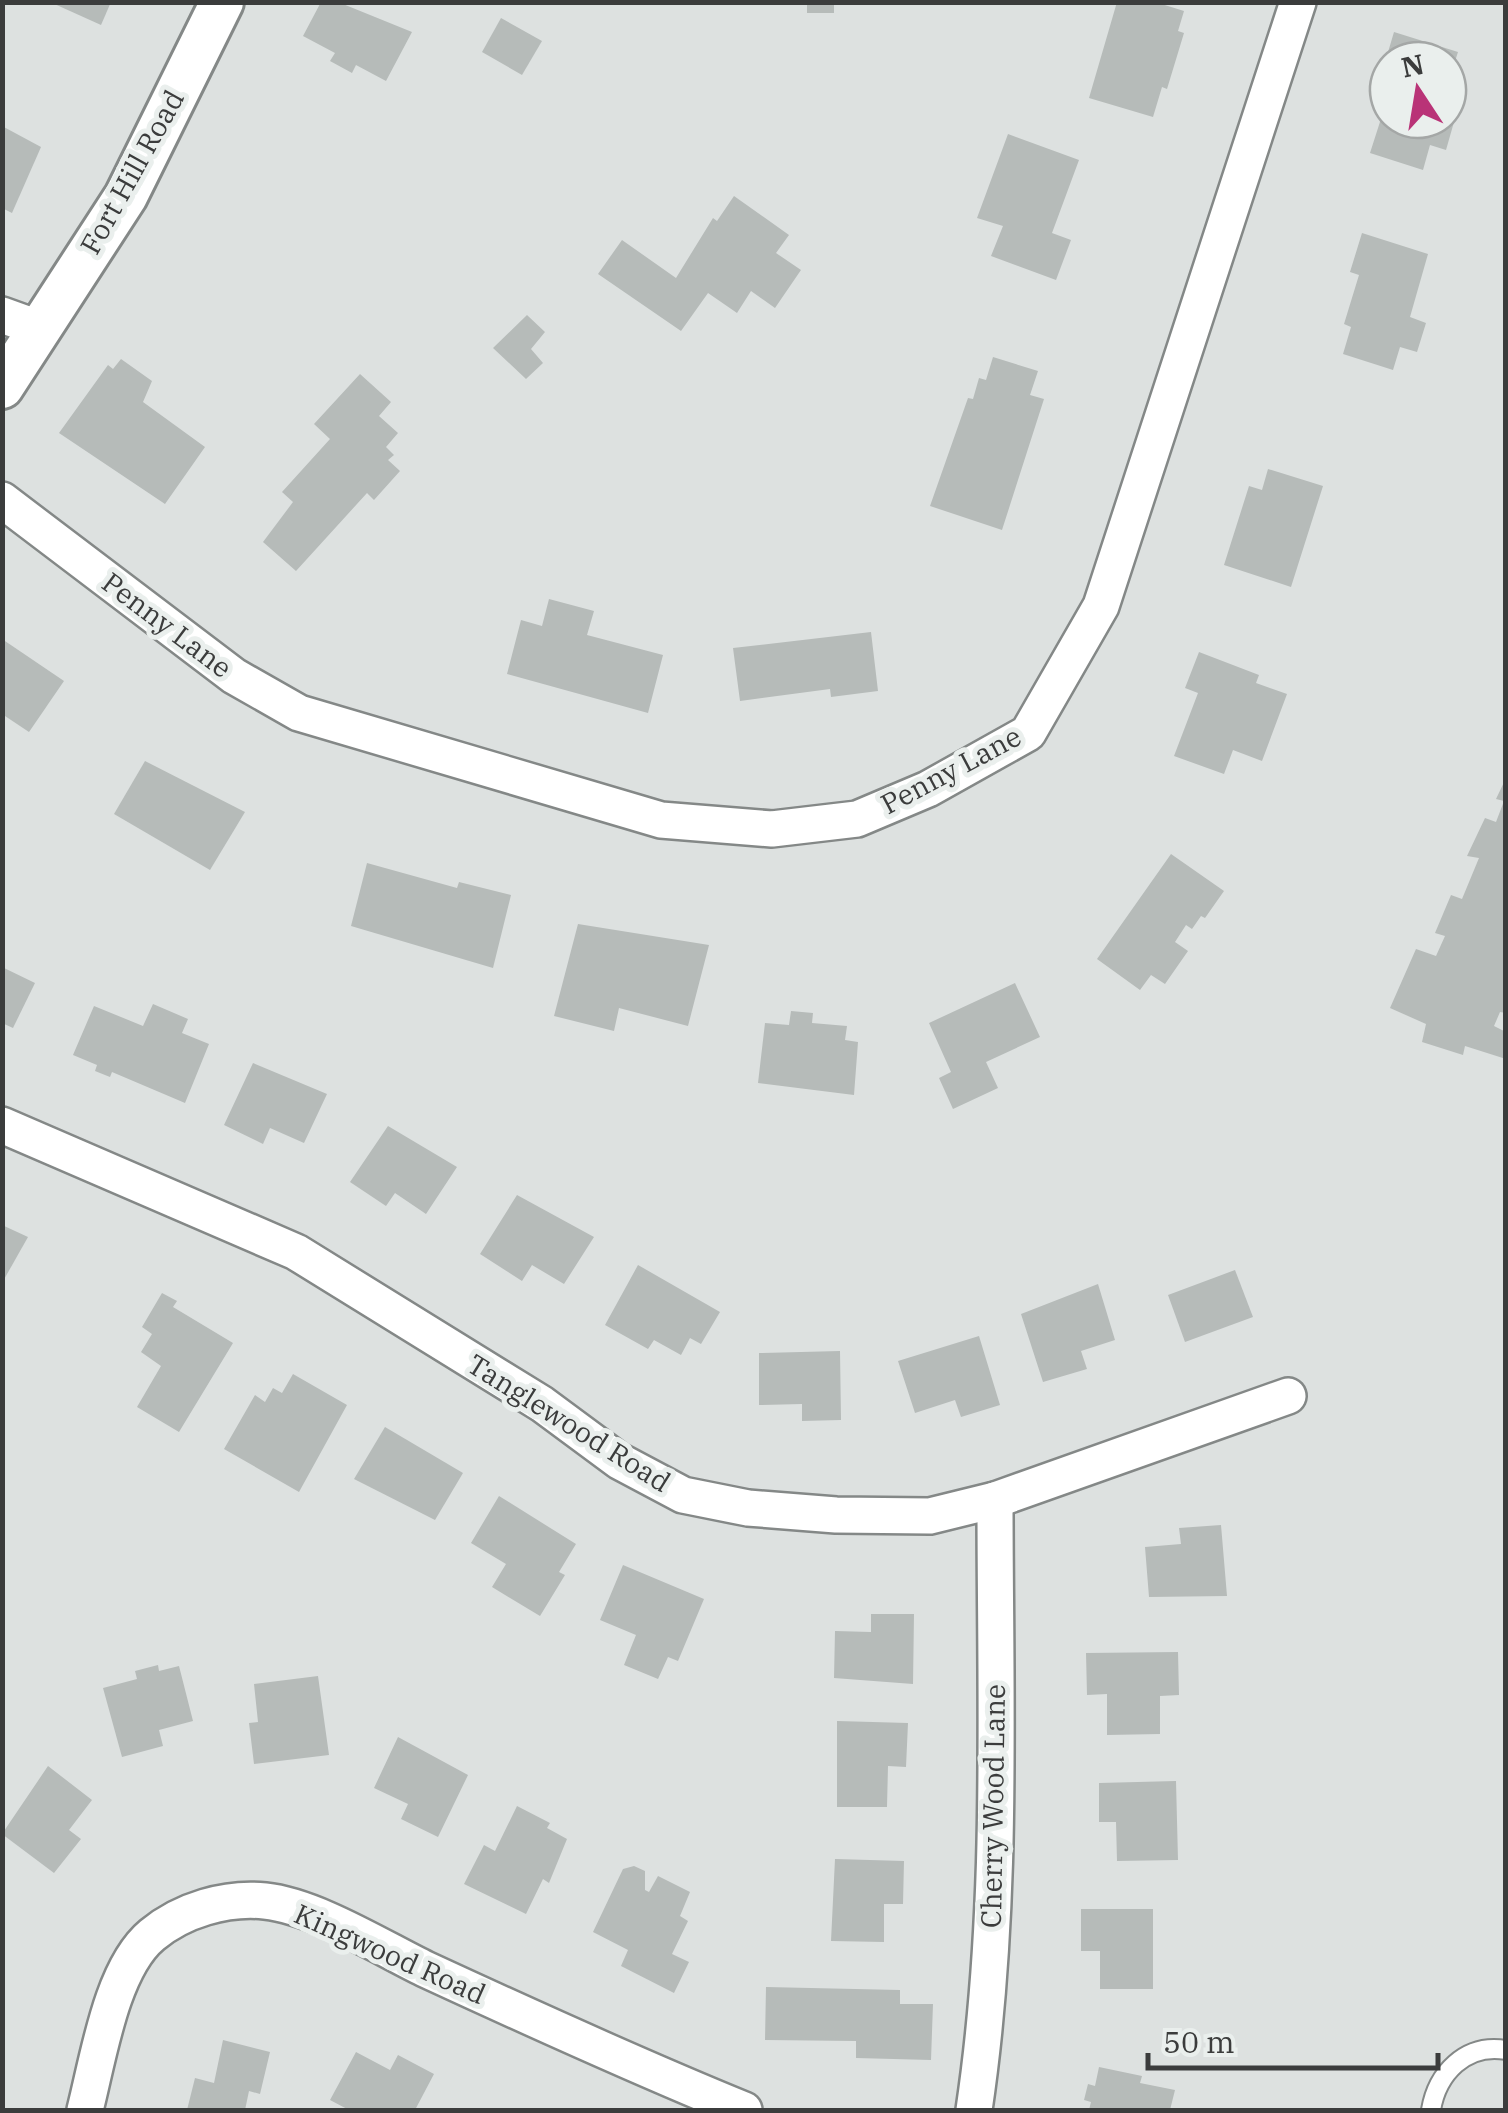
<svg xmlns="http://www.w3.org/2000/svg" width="1508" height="2113" font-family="'IBM Plex Serif',serif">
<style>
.building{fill:#b6bbb9}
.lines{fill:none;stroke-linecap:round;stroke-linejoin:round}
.service-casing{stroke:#848887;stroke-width:22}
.minor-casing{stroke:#848887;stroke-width:40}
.tertiary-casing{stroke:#848887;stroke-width:48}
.service{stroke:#fff;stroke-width:18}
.minor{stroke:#fff;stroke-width:35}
.tertiary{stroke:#fff;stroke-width:42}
.labels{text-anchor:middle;stroke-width:10;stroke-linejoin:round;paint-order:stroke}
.street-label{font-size:28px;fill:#3b3c3c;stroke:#eaefed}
</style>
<rect width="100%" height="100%" fill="#dde1e0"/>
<g class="building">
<path d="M50,2H111L101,25Z"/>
<path d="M321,2H338L412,32L386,81L356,65L352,73L330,61L335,53L303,36Z"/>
<rect x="807" y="2" width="27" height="11"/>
<path d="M1117,2H1155L1184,11L1178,31L1184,33L1167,89L1162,87L1153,117L1089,98Z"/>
<path d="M501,18L542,41L522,75L482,52Z"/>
<path d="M1394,32L1458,52L1449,80L1448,60H1388V71L1383,69Z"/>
<path d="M1387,100L1388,120L1454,122L1446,150L1430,145L1423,170L1370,153Z"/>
<path d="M2,126L41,147L12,213L2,208Z"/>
<path d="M1008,134L1079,160L1052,233L1071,240L1056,280L991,256L1003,226L977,218Z"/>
<path d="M734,196L789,235L776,253L801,270L775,308L751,291L737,313L708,293L681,331L598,274L622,240L676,278L713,218L717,221Z"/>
<path d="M1362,233L1428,254L1410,317L1426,323L1417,352L1400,347L1393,370L1343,354L1351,327L1344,324L1359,275L1350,272Z"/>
<path d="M527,315L545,332L531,349L543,363L526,379L493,348Z"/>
<path d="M993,357L1038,371L1030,395L1044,399L1002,530L930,506L968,398L973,399L979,378L986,380Z"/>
<path d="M121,359L152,381L143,402L205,447L165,504L59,433L108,365L113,369Z"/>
<path d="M360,374L391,402L379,416L398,433L386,447L394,455L388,460L400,471L374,500L367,493L296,571L263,542L293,502L282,492L330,439L314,424Z"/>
<path d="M1268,469L1323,486L1291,587L1224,565L1249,486L1262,490Z"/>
<path d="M549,599L594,611L587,635L663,655L648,713L507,674L521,620L542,626Z"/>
<path d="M871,632L878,691L831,697L830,689L740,701L733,648Z"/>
<path d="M2,639L64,681L29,732L2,714Z"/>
<path d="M1199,652L1259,675L1256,683L1287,694L1262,761L1233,750L1224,774L1174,756L1198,693L1185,688Z"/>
<path d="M145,761L245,812L210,870L114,814Z"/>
<path d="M1506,778V1013L1500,1012L1494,1026L1506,1032V1059L1465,1046L1463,1055L1422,1042L1426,1024L1390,1008L1416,949L1436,956L1445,936L1435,933L1451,895L1462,899L1479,858L1467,856L1485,818L1496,822L1504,801L1496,799Z"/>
<path d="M1171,854L1224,891L1205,918L1201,916L1192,929L1186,925L1175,942L1188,951L1165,984L1151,975L1140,990L1097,959Z"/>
<path d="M367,863L457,888L459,882L511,895L493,968L351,926Z"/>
<path d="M578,924L709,945L688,1026L619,1008L614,1031L554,1016Z"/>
<path d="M2,967L35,983L13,1028L2,1023Z"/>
<path d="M1015,983L1040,1037L986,1062L998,1088L953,1109L939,1078L951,1072L929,1023Z"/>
<path d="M153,1004L188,1019L182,1033L209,1044L185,1103L112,1072L110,1077L95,1071L97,1065L73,1055L94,1006L143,1026Z"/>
<path d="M791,1011L813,1013L812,1023L847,1026L845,1040L858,1042L854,1095L758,1083L765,1023L789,1025Z"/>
<path d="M253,1063L327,1094L304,1143L270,1128L263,1144L224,1125Z"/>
<path d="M388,1126L457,1167L426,1214L395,1193L386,1206L350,1182Z"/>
<path d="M517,1195L594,1237L564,1284L532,1265L522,1281L480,1254Z"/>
<path d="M2,1225L28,1237L2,1283Z"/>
<path d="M638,1265L720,1312L701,1344L690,1338L681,1355L654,1340L648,1349L605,1325Z"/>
<path d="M1235,1270L1253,1317L1185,1342L1168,1295Z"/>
<path d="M1098,1284L1115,1340L1081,1351L1087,1369L1043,1382L1021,1314Z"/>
<path d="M162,1293L177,1301L173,1307L233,1343L179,1432L137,1407L161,1366L141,1352L152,1334L142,1327Z"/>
<path d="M979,1336L1000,1405L961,1417L955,1400L915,1413L898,1361Z"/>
<path d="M840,1351L841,1420L802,1421V1404L759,1405V1353Z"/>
<path d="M293,1374L347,1405L299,1492L224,1449L255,1395L265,1402L273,1388L282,1393Z"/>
<path d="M385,1427L463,1473L435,1520L354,1479Z"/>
<path d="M499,1496L576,1544L559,1572L565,1575L540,1616L492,1587L506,1564L471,1543Z"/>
<path d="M1221,1525L1227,1596L1149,1597L1145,1547L1181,1544L1179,1528Z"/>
<path d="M623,1565L704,1599L678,1661L668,1657L658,1679L624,1665L636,1635L600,1620Z"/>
<path d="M871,1614H914L913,1684L834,1678L835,1631L871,1632Z"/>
<path d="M1178,1652L1179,1695L1160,1696V1734L1107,1735V1694L1087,1695L1086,1653Z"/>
<path d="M158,1665L159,1671L179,1666L193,1721L159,1730L163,1746L122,1757L103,1688L137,1679L135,1671Z"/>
<path d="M318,1676L329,1755L254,1764L249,1723L258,1722L254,1684Z"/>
<path d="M837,1721L908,1723L906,1767L888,1766L887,1807H837Z"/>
<path d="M398,1737L468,1775L438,1837L401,1819L408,1804L374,1788Z"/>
<path d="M48,1766L92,1800L69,1830L81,1839L54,1873L2,1834Z"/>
<path d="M1176,1781L1178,1860L1117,1861L1116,1822H1099V1783Z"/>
<path d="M517,1806L550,1823L547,1828L567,1839L549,1883L543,1879L526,1914L464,1884L484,1845L495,1851Z"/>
<path d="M835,1859L904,1861L903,1904H884V1942L831,1941Z"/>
<path d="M634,1866L645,1871V1890L649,1892L658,1876L690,1892L680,1916L688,1921L672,1954L689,1962L674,1993L621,1966L628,1950L593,1932L623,1869Z"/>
<path d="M1081,1909H1153V1989H1100V1951H1081Z"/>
<path d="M766,1987L900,1990V2004H933L931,2060L856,2058V2041L765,2040Z"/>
<path d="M223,2040L270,2052L260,2094L249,2091L245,2110H187L195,2078L214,2083Z"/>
<path d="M356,2052L390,2070L398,2055L434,2074L415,2110H349L330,2100Z"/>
<path d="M1099,2067L1142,2076L1140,2083L1175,2090L1170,2110H1089L1091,2102L1084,2100L1088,2084L1095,2086Z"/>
</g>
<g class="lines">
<defs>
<path id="service" d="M1431,2110C1437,2074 1465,2043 1506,2050"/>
<g id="minor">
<path d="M2,315L38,328"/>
<path d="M2,500L234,676L299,713L661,820L772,829L857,819L928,789L1028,733L1101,606L1298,2"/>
<path d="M2,1125L296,1252L542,1404L619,1461L683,1495L748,1508L836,1515L930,1516L995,1500L1288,1396"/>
<path d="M85,2110C98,2060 111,1969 152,1935C182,1910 226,1897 265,1901C314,1906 380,1947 425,1969C531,2018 636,2066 744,2110"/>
<path d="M974,2110C1004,1909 995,1703 995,1500"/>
</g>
<path id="tertiary" d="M2,387L126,196L222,2"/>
</defs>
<use href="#service" class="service-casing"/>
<use href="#minor" class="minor-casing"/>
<use href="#tertiary" class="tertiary-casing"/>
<use href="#service" class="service"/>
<use href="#minor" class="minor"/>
<use href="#tertiary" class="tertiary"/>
</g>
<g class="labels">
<g class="street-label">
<text transform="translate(132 172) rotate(-61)" y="10">Fort Hill Road</text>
<text transform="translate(167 625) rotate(37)" y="10">Penny Lane</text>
<text transform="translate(951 770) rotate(-28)" y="10">Penny Lane</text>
<text transform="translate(569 1423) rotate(32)" y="10">Tanglewood Road</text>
<text transform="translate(993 1806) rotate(-89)" y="10">Cherry Wood Lane</text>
<text transform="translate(390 1954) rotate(24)" y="10">Kingwood Road</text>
</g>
</g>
<rect width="1508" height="2113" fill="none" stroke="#3b3c3c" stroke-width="10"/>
<g transform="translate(1418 90) rotate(348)"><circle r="48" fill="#eaefed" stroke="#a4a7a6" stroke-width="2.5"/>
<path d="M0-8L18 38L0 25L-18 38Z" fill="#b93377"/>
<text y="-15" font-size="28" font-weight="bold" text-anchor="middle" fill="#3b3c3c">N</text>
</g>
<path d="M1148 2053v15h290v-15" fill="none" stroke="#3b3c3c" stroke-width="5"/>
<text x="1163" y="2053" font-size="30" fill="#3b3c3c" stroke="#eaefed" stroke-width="8" paint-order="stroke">50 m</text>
</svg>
